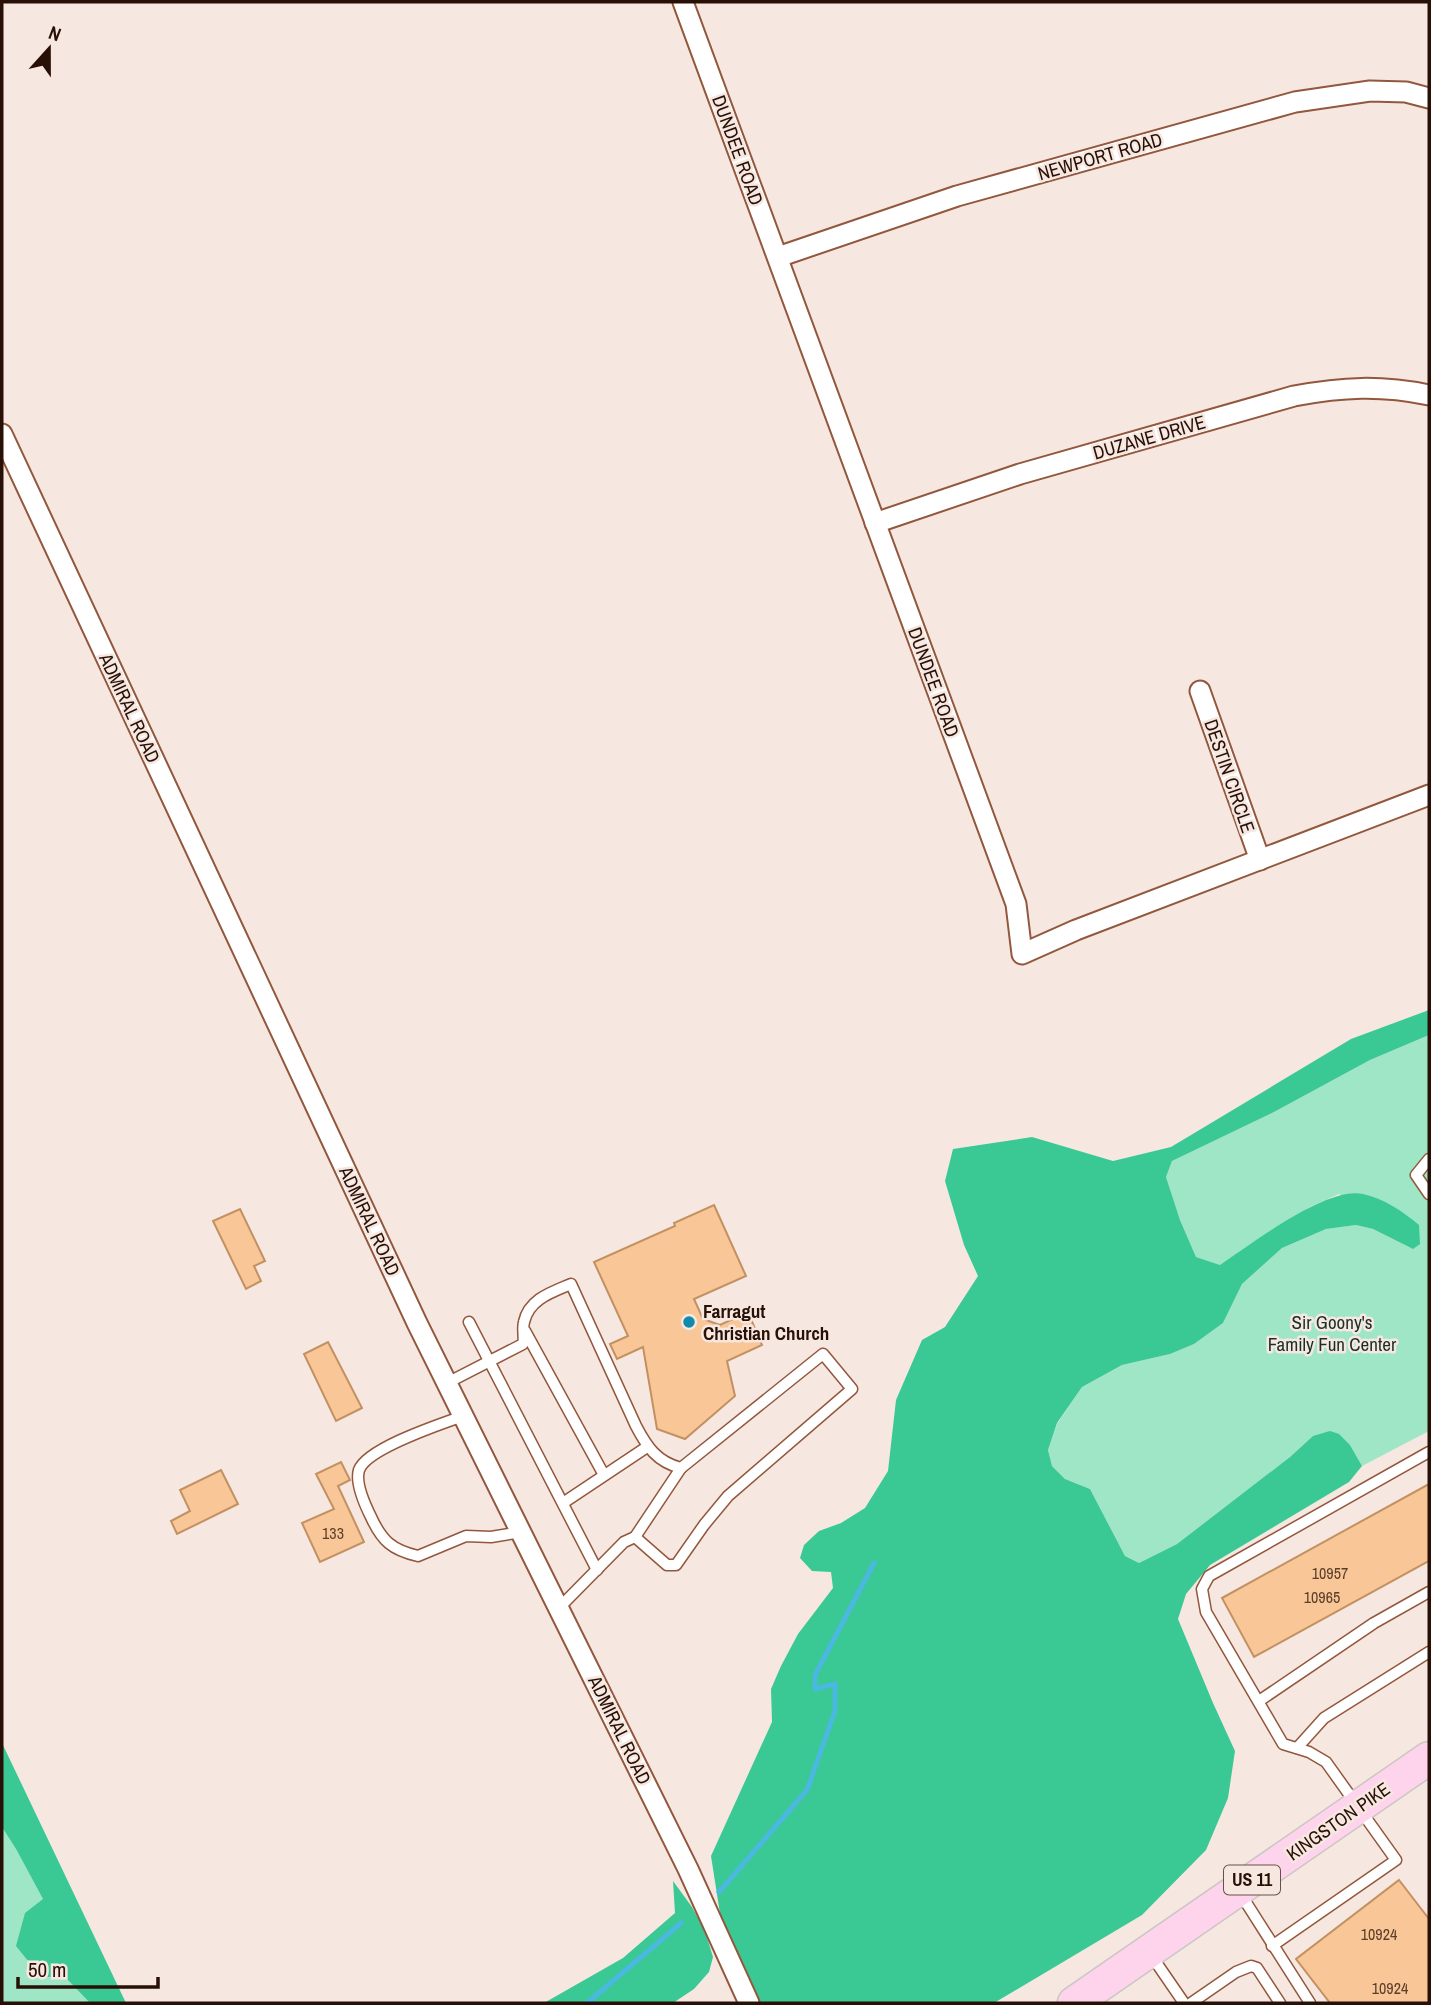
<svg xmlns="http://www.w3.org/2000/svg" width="1431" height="2005" font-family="'Archivo Narrow',sans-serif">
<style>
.green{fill:#9ee6c5}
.forest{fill:#3ac895}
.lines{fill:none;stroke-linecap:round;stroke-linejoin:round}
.stream{stroke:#4bb9df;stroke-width:5}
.building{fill:#f9c697;stroke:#c39161;stroke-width:2}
.lane-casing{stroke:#92573c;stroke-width:13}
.street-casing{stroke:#92573c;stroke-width:23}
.primary-casing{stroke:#cbc6c3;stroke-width:35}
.lane{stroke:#fff;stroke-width:10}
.street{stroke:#fff;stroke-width:19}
.primary{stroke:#fdd4eb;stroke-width:32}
.poi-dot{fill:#118aad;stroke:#f6e8e1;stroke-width:2.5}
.labels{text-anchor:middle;stroke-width:5;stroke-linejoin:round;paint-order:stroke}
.number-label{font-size:16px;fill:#5c3e2a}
.shield{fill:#f6e8e1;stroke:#665148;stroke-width:2}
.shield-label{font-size:18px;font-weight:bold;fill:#281006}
.street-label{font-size:19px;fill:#281006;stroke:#f6e8e1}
.poi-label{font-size:19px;font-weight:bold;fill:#281006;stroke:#f6e8e1;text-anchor:start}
.park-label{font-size:19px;fill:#182f25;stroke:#f6e8e1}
</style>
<rect width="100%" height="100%" fill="#f6e8e1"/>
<g class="green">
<path d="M1429,1035V1431L1362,1466L1350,1445L1313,1436L1290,1457L1177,1544L1139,1563L1125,1556L1090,1489L1065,1479L1052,1466L1048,1450L1057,1424L1082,1387L1122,1365L1170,1354L1194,1344L1223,1323L1242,1284L1282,1248L1326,1229L1356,1225L1373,1229L1413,1249L1339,1194L1310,1207L1220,1265L1196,1257L1180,1220L1166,1177L1172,1161L1274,1112L1370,1060Z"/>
<path d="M2,1827L16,1849L43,1899L65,1977L90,2003H2Z"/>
</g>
<g class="forest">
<path d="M1429,1010V1035L1370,1060L1274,1112L1172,1161L1166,1177L1180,1220L1196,1257L1220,1265C1252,1244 1326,1186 1363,1194C1385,1199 1402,1211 1419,1225L1420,1244L1413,1249L1373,1229L1356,1225L1326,1229L1282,1248L1242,1284L1223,1323L1194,1344L1170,1354L1122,1365L1082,1387L1057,1423L1048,1450L1052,1466L1065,1479L1090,1489L1125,1556L1139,1563L1177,1544L1290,1457L1313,1436L1330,1431L1339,1434L1350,1445L1362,1466L1349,1482L1210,1565L1186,1594L1178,1619L1213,1703L1235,1751L1228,1798L1206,1850L1142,1915L994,2003H760L721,1920L711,1856L772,1722L771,1689L781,1666L798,1634L833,1588L831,1572L812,1571L800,1558L804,1545L819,1531L841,1523L865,1508L888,1471L896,1400L922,1340L945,1327L978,1276L964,1245L945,1181L953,1149L1032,1137L1113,1161L1171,1147L1351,1039Z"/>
<path d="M2,1743L126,2003H90L65,1977H41L16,1946L25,1913L43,1899L16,1849L2,1827Z"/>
<path d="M673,1881L692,1907L705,1931L713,1957L709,1972L694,1989L673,2003H544L623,1958L675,1913Z"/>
</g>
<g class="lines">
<g class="stream">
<path d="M719,1892L807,1790L835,1711V1684L815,1689V1675L874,1563"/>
<path d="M587,2003L681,1923"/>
</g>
</g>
<g class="building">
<path d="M714,1205L746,1276L694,1299L703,1319L720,1325L748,1312L762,1345L727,1361L735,1396L685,1439L657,1429L643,1347L617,1359L610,1344L628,1336L594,1262L675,1226L674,1223Z"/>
<path d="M240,1209L265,1261L254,1266L261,1281L246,1289L213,1221Z"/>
<path d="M328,1342L362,1408L336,1421L304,1354Z"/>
<path d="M341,1462L350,1480L338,1486L364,1542L320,1562L302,1523L334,1509L316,1474Z"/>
<path d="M221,1470L238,1504L177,1534L171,1521L190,1511L180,1490Z"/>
<path d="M1429,1484V1561L1254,1657L1222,1598Z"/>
<path d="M1399,1880L1429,1919V2003H1330L1296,1959Z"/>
</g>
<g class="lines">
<defs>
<g id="lane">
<path d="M1429,1159L1416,1175L1429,1194"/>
<path d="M469,1322L597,1570"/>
<path d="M525,1331L604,1475"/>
<path d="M447,1383L523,1344C525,1337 522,1329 524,1322C529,1299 552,1292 571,1284L636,1426C647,1447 657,1462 681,1468L823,1354L852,1389L728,1496L704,1525L676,1565H667L635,1537L624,1542L559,1608"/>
<path d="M463,1416C441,1424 367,1448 359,1470C355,1483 365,1505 371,1517C382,1541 392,1550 418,1556L466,1536L491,1537L521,1532"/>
<path d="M563,1503L647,1447"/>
<path d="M635,1537L681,1468"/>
<path d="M1259,1701L1374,1623L1429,1592"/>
<path d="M1297,1748L1324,1718L1429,1652"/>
<path d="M1240,1893L1310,2003"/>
<path d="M1272,1946L1396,1860L1326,1762L1309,1752L1283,1744L1206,1612L1202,1589L1209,1576L1429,1452"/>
<path d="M1151,1955L1184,2003"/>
<path d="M1191,2003L1236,1972L1251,1966L1257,1968L1280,2003"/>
</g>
<g id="street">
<path d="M683,2L1016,904L1022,954L1076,930L1429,795"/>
<path d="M778,257L957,196L1295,102L1370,91L1406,92L1429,98"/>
<path d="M2,434L417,1323L688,1869L749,2003"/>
<path d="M875,523L1020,474L1294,396C1343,387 1380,385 1429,395"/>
<path d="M1200,691L1260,860"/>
</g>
<path id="primary" d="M1074,2003L1429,1758"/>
</defs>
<use href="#lane" class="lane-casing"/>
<use href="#street" class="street-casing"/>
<use href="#primary" class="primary-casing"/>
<use href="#lane" class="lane"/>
<use href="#street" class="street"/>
<use href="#primary" class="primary"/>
</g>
<circle class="poi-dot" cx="689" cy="1322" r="7"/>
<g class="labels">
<g class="number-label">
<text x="333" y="1539">133</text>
<text x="1330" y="1579">10957</text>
<text x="1322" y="1603">10965</text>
<text x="1379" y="1940">10924</text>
<text x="1390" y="1994">10924</text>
</g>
<rect class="shield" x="1224" y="1865.5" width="56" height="29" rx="5"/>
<g class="shield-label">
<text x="1252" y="1886">US 11</text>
</g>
<g class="street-label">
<text transform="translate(738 150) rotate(70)" y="7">DUNDEE ROAD</text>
<text transform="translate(1100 156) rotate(-16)" y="7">NEWPORT ROAD</text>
<text transform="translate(1149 437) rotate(-16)" y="7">DUZANE DRIVE</text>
<text transform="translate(934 682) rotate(70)" y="7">DUNDEE ROAD</text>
<text transform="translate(130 708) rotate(65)" y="7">ADMIRAL ROAD</text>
<text transform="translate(1230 776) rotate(71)" y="7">DESTIN CIRCLE</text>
<text transform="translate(370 1221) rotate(65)" y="7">ADMIRAL ROAD</text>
<text transform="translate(620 1730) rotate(64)" y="7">ADMIRAL ROAD</text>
<text transform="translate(1338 1821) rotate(-35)" y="7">KINGSTON PIKE</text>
</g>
<g class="poi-label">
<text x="703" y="1318">Farragut<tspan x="703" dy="22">Christian Church</tspan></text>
</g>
<g class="park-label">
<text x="1332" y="1329">Sir Goony's<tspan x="1332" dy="22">Family Fun Center</tspan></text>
</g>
</g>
<rect width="1431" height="2005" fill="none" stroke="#281006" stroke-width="7"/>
<g transform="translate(49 49) rotate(21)" stroke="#f6e8e1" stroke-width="5" paint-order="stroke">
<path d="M0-5L12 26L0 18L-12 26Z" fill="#281006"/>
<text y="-10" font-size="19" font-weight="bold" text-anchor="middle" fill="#281006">N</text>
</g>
<path d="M18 1977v10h140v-10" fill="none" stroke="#281006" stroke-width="3.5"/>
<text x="28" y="1977" font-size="21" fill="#281006" stroke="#f6e8e1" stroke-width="5" paint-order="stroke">50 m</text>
</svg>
